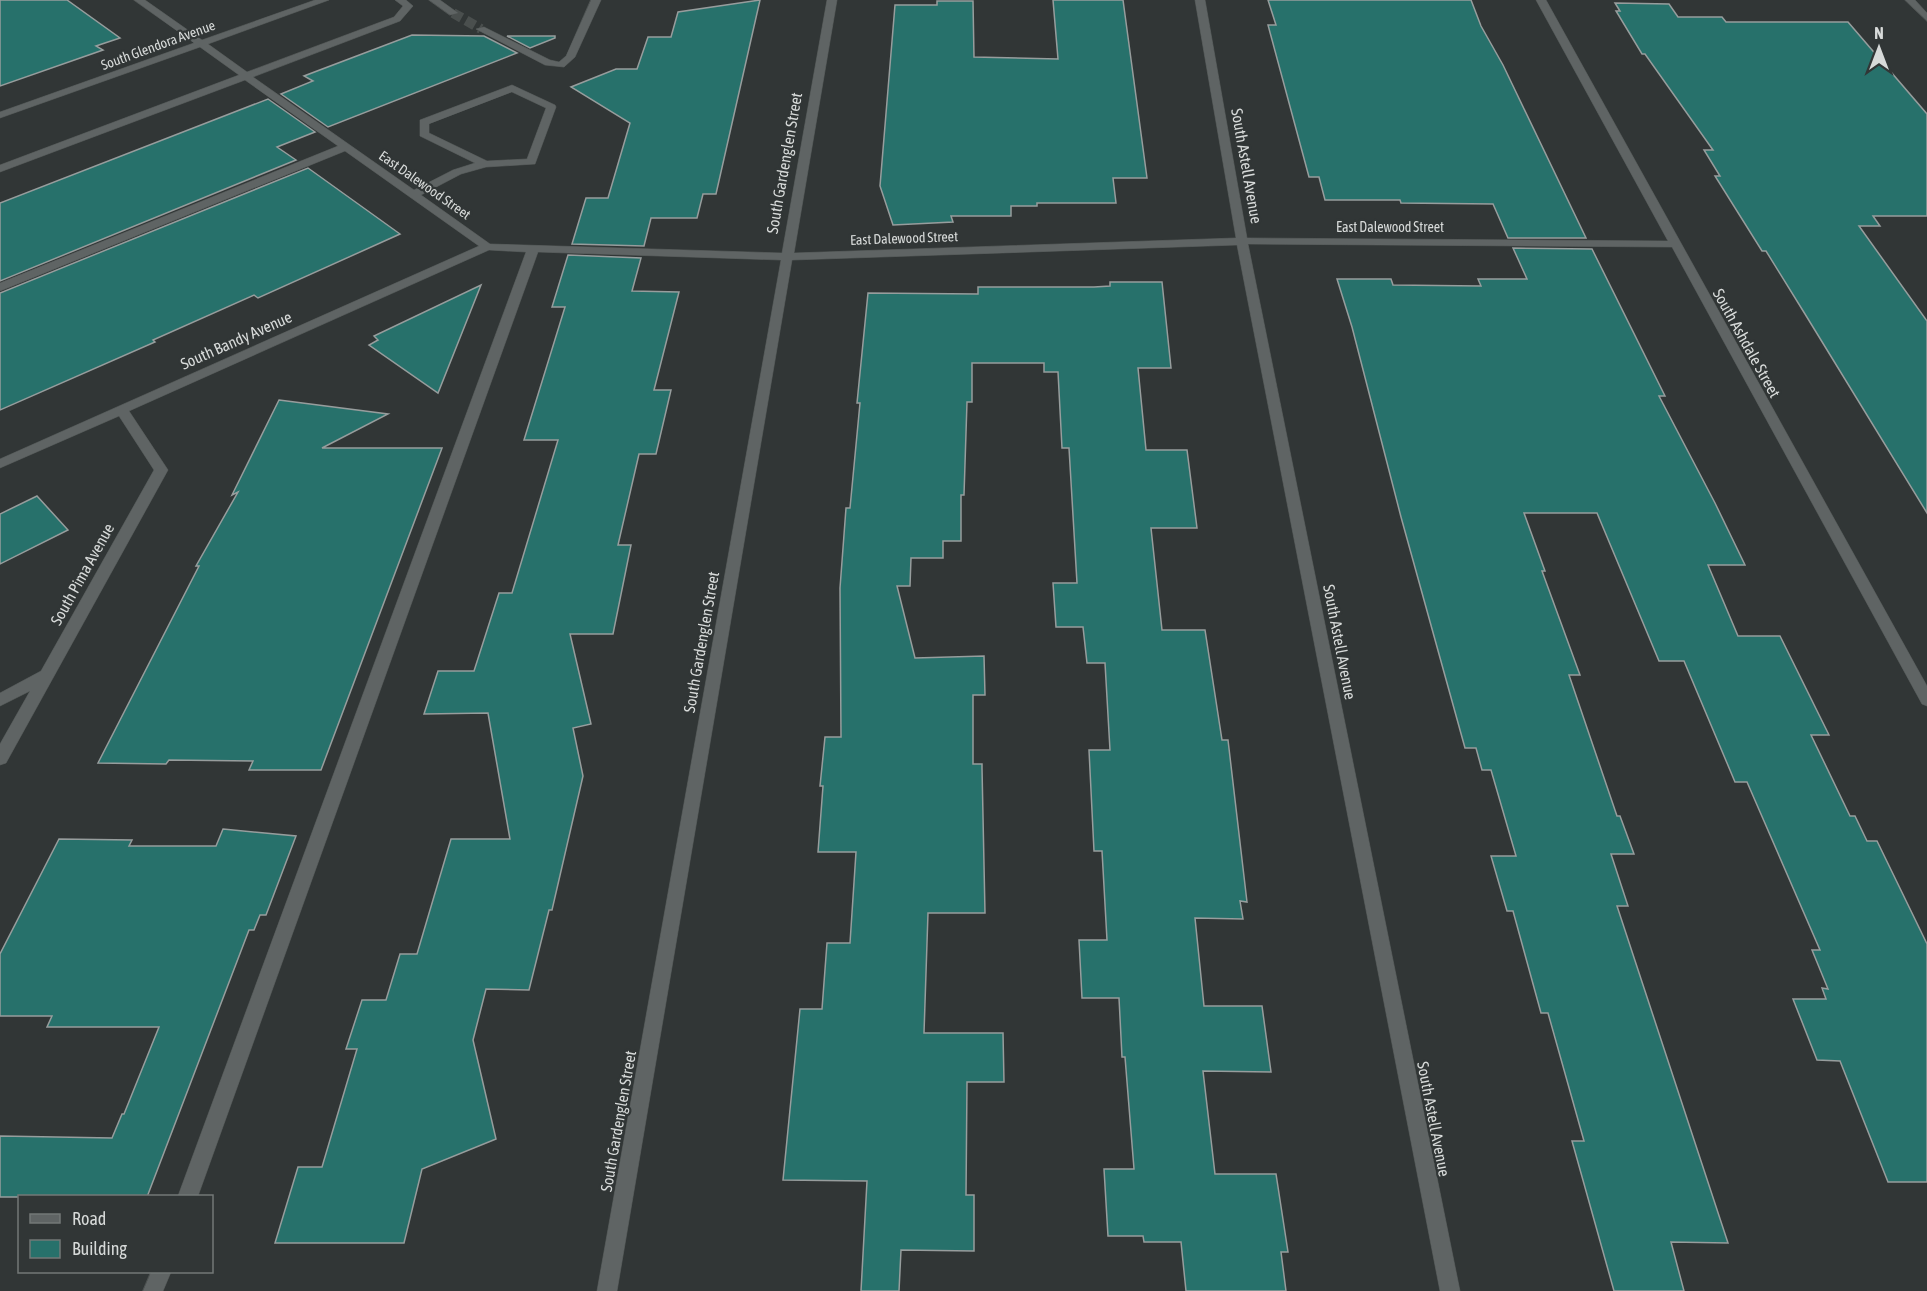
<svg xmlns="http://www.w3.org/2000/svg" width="1927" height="1291" font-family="'Asap Condensed',sans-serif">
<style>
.building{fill:#27716b;stroke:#979d9d;stroke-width:1.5}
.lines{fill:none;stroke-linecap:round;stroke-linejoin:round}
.minor-tunnel{stroke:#4a4f4e;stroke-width:10;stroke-dasharray:10 5;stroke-linecap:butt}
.minor-casing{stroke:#4e5352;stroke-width:1}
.minor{fill:#5f6464;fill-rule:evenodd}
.labels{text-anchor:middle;stroke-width:4.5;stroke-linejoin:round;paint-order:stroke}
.far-street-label{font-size:14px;fill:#d7dad9;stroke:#313636}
.street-label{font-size:16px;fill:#d7dad9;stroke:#313636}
</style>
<rect width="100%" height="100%" fill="#313636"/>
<g class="building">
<path d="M0,0H67L120,38L96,46L103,50L0,86Z"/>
<path d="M760,0L716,194H703L697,218H651L644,246L572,244L586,198H608L630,123L571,87L616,69H637L648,37H671L678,12Z"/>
<path d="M1053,0H1123L1147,178H1113L1116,203H1037V206H1011V216H951L953,222L893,225L880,186L895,5H937V1H973L974,57L1058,59Z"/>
<path d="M1268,0H1471L1481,26L1503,65L1586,238H1508L1493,204L1401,203L1400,200H1325L1319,177H1309L1268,25H1276Z"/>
<path d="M1615,3L1669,4L1678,17H1722L1726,22H1848L1927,114V216H1873L1880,226H1859L1927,321V513L1805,314L1766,251H1762L1715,176H1720L1704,150H1713L1645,54H1642L1616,11H1620Z"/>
<path d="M412,35L484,36L517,53L328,127L281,94L313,81L304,76Z"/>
<path d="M507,36H555V38L530,48Z"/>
<path d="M268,99L315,132L277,147L296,160L0,281V203Z"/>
<path d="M308,168L400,234L258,298L254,295L153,340L155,342L0,410V293Z"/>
<path d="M1513,248L1592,249L1665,396H1659L1715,503L1745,565H1708L1738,636H1780L1829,735H1811L1850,816H1855L1867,841H1877L1927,944V1182H1888L1840,1061L1817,1060L1793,999H1826L1822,988L1828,989L1812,950H1820L1747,782H1735L1684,661H1659L1597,513H1524L1545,571H1542L1580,675H1569L1617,816H1620L1634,854H1611L1628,906H1617L1728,1243L1671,1242L1684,1291H1614L1572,1141H1584L1548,1013H1541L1513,911H1507L1491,856H1516L1491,770H1482L1476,748H1465L1401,517L1352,327L1337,279H1391L1393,285L1481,286L1478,279H1527Z"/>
<path d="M568,255L641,258L632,291L679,292L654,390H671L656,454H639L618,545H631L613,634H570L591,724L573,728L583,776L552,910H549L529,990L486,989L473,1040L496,1139L422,1169L404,1243H275L298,1167H322L357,1049H346L362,1000H386L400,954H417L451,839H510L488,713L424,714L438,671H474L499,593H512L558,440H524L565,307H552Z"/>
<path d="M1110,282H1162L1171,368H1138L1146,450H1187L1197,528H1151L1162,630H1205L1222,740H1228L1247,902L1240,901L1243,919L1195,918L1204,1006H1262L1271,1072L1203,1071L1215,1174H1276L1288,1252H1281L1286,1291H1186L1181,1242H1144L1143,1236H1108L1104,1169H1134L1125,1057H1122L1119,998H1082L1079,940H1107L1102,851H1094L1089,750H1110L1105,663H1087L1083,627H1056L1053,583H1077L1069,448H1062L1058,372H1044V363H972V402H967L964,495H961V541H943V558H911L910,586H897L915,658L984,656L985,695H973V764H982V768L985,913H928L924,1033H1003L1004,1082H967L966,1195H974V1251L901,1250L899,1291H861L867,1181L783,1180L800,1009H822L827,943H850L856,852H818L823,786H820L825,737H841L840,588L846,508H850L860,403H857L868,293L978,294V287H1094L1110,286Z"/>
<path d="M481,285L438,393L369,345L378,340L374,336Z"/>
<path d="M279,400L388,414L322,448H442L321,770H249L253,761L169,760L166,764L98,763L199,566H196L238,492L232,495Z"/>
<path d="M37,496L68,530L0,564V514Z"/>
<path d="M223,829L296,836L266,915H260L254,930H249L147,1197H0V1136L112,1138L122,1114H124L159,1027H47L52,1016H0V954L59,839L132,840L129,846H216Z"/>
</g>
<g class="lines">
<path class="minor-tunnel" d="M453,13L481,29"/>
<defs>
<g id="minor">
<path d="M134,0H145L202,40L315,0H329L208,44L247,72L394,17L403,6L395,0H406L413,6L400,21L253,77L414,190L453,170L475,163L420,136V120L512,85L555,105L556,107L535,164L486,167L461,174L421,195L490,244L782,253L827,0H837L794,253L1236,238L1195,0H1205L1247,238L1668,241L1536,0H1546L1927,686V706L1922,704L1672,247L1248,244L1460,1291H1440L1237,245L792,260L617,1291H597L781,260L538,252L198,1196H178L526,252L489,250L129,411L168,470L6,763L0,765V744L30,691L0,706V693L41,671L154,470L119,416L0,468V459L479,246L345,151L0,291V283L338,146L245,80L0,172V165L239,75L200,47L0,118V112L194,43ZM512,92L546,108L527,159L487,161L429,133V124Z"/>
<path d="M429,0H440L458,13L450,15Z"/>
<path d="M591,0H601L575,57L564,67L545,65L476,29L484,27L550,60L559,62L566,56Z"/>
<path d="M1905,0H1915L1927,13V21Z"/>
<path d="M151,1272H171L163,1291H143Z"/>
</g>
</defs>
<use href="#minor" class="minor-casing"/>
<use href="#minor" class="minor"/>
</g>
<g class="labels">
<g class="far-street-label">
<text transform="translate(158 45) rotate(-20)" y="5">South Glendora Avenue</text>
<text transform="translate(425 185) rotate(35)" y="5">East Dalewood Street</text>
<text x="1390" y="232">East Dalewood Street</text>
<text transform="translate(904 238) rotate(-2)" y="5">East Dalewood Street</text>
</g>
<g class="street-label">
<text transform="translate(784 163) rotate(-80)" y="6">South Gardenglen Street</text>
<text transform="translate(1247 166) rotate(80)" y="6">South Astell Avenue</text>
<text transform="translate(236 340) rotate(-24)" y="6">South Bandy Avenue</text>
<text transform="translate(1747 343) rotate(61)" y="6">South Ashdale Street</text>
<text transform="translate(82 574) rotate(-61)" y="6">South Pima Avenue</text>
<text transform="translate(701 642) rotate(-80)" y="6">South Gardenglen Street</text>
<text transform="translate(1340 642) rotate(79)" y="6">South Astell Avenue</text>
<text transform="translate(1434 1119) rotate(79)" y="6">South Astell Avenue</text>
<text transform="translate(618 1121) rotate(-80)" y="6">South Gardenglen Street</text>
</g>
</g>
<rect x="18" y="1195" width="195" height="78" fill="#313636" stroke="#737877" stroke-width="1.5"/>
<rect x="30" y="1214" width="30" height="9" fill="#5f6464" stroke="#737877" stroke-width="1.5"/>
<text x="72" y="1225" font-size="18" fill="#d7dad9">Road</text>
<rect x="30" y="1240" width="30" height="18" fill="#27716b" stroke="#737877" stroke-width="1.5"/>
<text x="72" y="1255" font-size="18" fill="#d7dad9">Building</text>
<g transform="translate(1879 48)" stroke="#313636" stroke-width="4.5" paint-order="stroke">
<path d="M0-4.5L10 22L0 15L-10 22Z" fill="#d7dad9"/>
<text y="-9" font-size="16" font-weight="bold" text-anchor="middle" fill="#d7dad9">N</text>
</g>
</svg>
